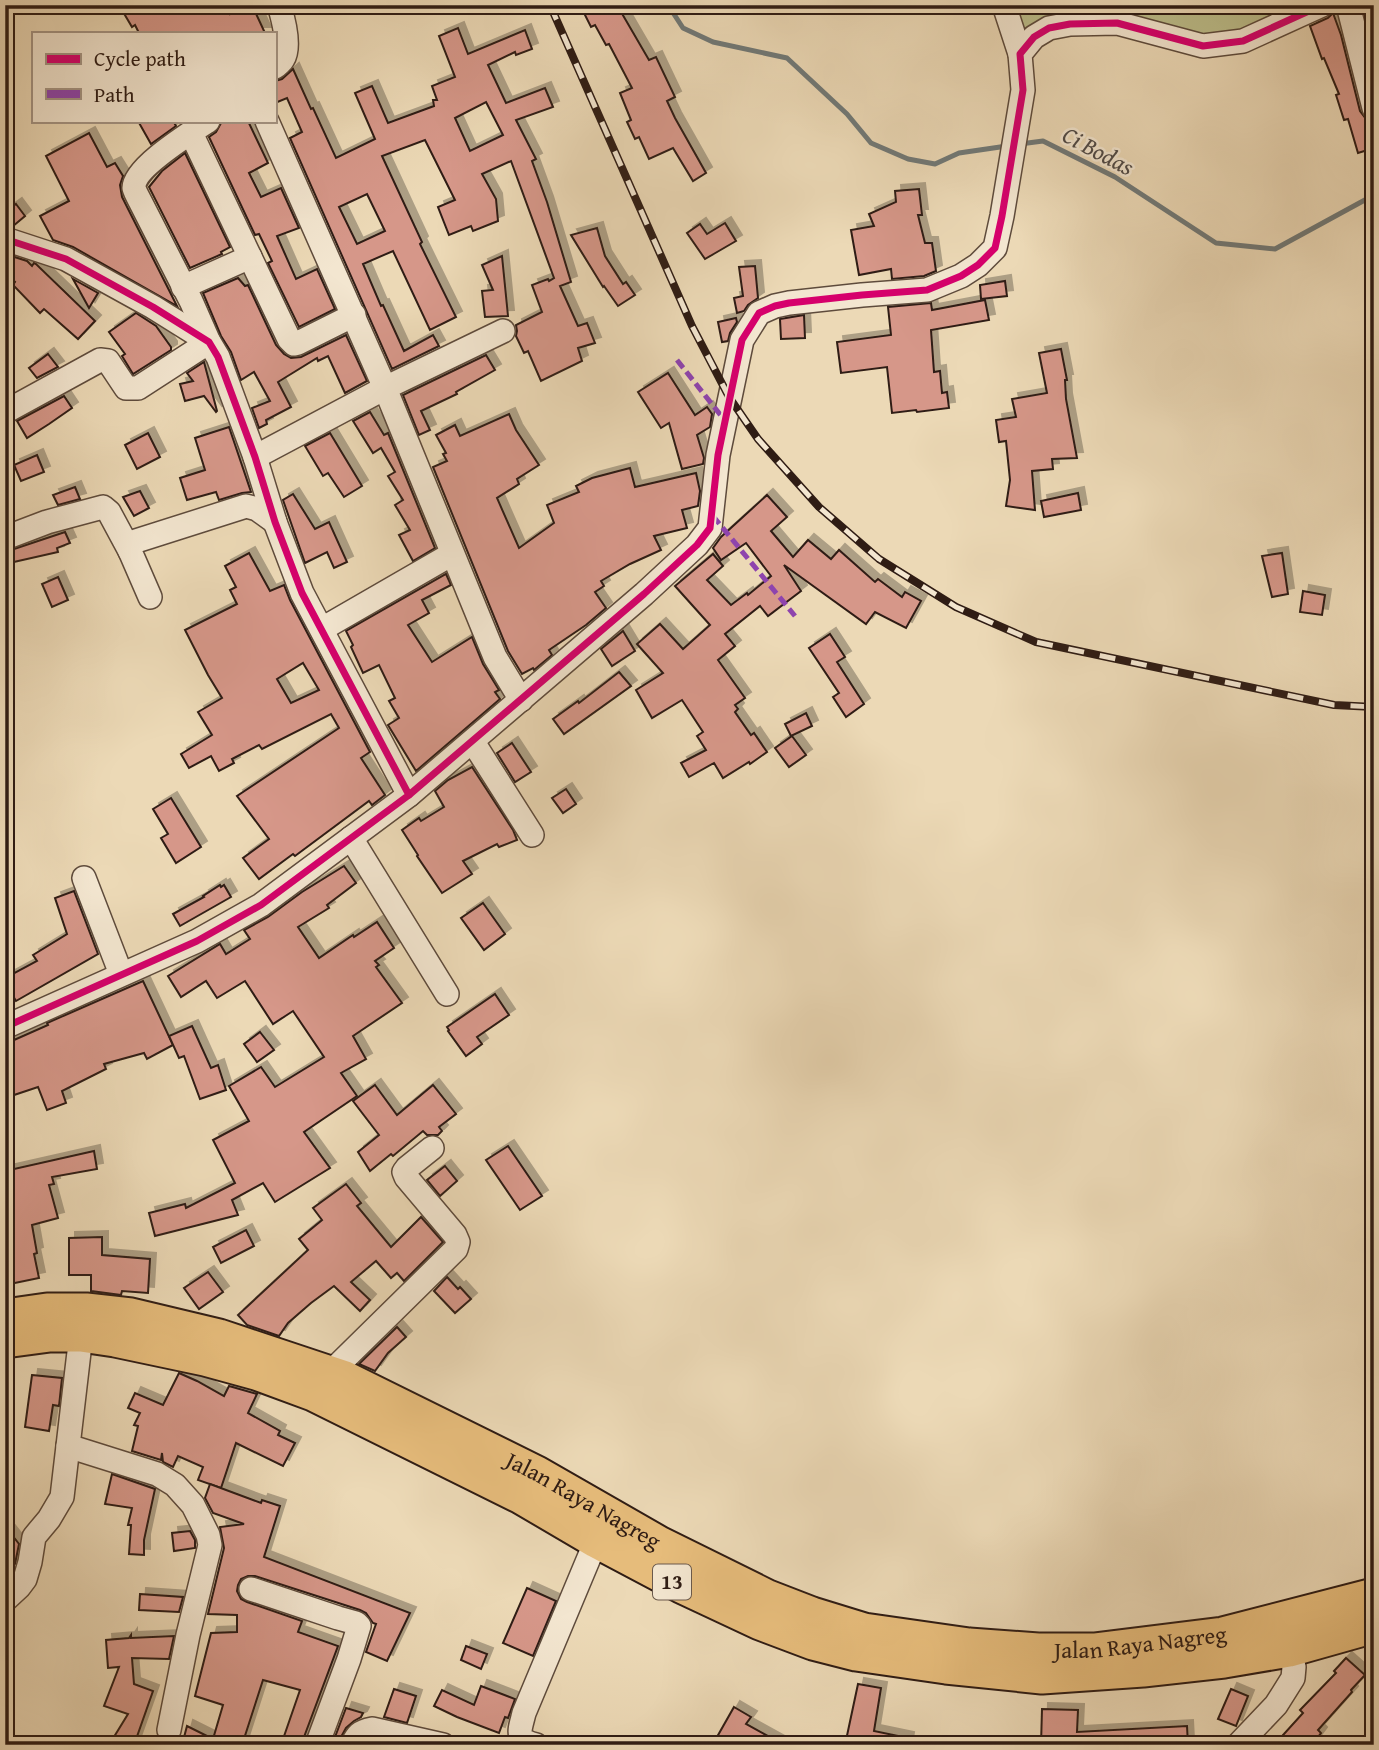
<svg xmlns="http://www.w3.org/2000/svg" width="1379" height="1750" font-family="'Gentium Book Plus',serif">
<style>
.green{fill:#bcbe8b;stroke:#766d50;stroke-width:2}
.lines{fill:none;stroke-linecap:round;stroke-linejoin:round}
.stream{stroke:#717977;stroke-width:5}
.building{fill:#d69789;stroke:#2f1c14;stroke-width:2;fill-rule:evenodd;filter:url(#shadow)}
.minor-casing{stroke:#5e4b3c;stroke-width:26}
.highway-casing{stroke:#2f1c14;stroke-width:37}
.minor{stroke:#f3e6d0;stroke-width:23}
.highway{stroke:#e6bc7b;stroke-width:33}
.rail-casing{stroke:#2f1c14;stroke-width:8}
.rail{stroke:#f3e6d0;stroke-width:5;stroke-dasharray:16;stroke-linecap:butt}
.quiet{stroke:#8e44ad;stroke-width:5;stroke-dasharray:10 5;stroke-linecap:butt}
.cycleway-casing{stroke:#f3e6d0;stroke-width:11}
.cycleway{stroke:#d6006c;stroke-width:7}
.labels{text-anchor:middle;stroke-width:5;stroke-linejoin:round;paint-order:stroke}
.shield{fill:#f3e6d0;stroke:#6a594c;stroke-width:2}
.shield-label{font-size:21px;font-weight:bold;fill:#2f1c14}
.street-label{font-size:23px;fill:#2f1c14;stroke:#f3e6d0}
.water-label{font-size:24px;font-style:italic;fill:#504a46;stroke:#f3e6d0}
</style>
<defs>
<filter id="shadow"><feDropShadow dx="6" dy="-6" stdDeviation="0" flood-color="#0004"/></filter>
</defs>
<rect width="100%" height="100%" fill="#ecd9b6"/>
<filter id="stains"><feTurbulence type="fractalNoise" baseFrequency=".00286" numOctaves="4"/><feColorMatrix values="0 0 0 0 .2 0 0 0 0 .09 0 0 0 0 .02 0 0 0 .5 -.17"/></filter>
<radialGradient id="worn" r=".72"><stop offset=".6" stop-color="#630" stop-opacity="0"/><stop offset="1" stop-color="#630" stop-opacity=".3"/></radialGradient>
<path class="green" d="M1004,5H1322L1243,41L1070,24L1020,54Z"/>
<g class="lines">
<g class="stream">
<path d="M668,5L683,28L713,42L787,58L847,114L871,143L908,159L935,164L959,153L1007,146"/>
<path d="M1020,144L1043,141L1115,177L1216,243L1275,249L1374,195"/>
</g>
</g>
<g class="building">
<path d="M119,5H226L230,14L246,5H252L265,33H139L135,25L132,27Z"/>
<path d="M580,5H617L649,60L656,57L675,97L667,101L675,118L706,173L693,181L673,148L649,159L639,137L635,139L627,122L631,120L620,93L632,88L609,44L606,45L595,25L591,27Z"/>
<path d="M1333,13L1341,35L1360,111L1366,119L1374,148L1358,153L1348,119L1344,120L1336,95L1339,94L1324,58L1322,59L1310,26L1328,18Z"/>
<path d="M458,28L468,54L525,30L532,49L516,55L515,52L488,65L506,103L545,88L553,107L516,120L536,159L532,161L547,202L571,282L560,286L578,326L587,323L595,343L578,348L582,361L541,381L528,351L524,353L516,336L517,331L516,325L542,312L532,285L548,279L549,281L554,278L511,161L482,174L496,199L498,221L473,231L471,226L449,235L438,207L455,200L425,140L382,156L422,242L420,244L456,317L430,330L393,251L363,264L381,306L383,305L404,351L433,335L439,346L392,369L290,138L302,132L287,98L275,103V81L282,79L293,69L311,109L313,108L336,158L375,139L355,93L372,86L388,123L434,106L433,100H437L432,86L455,77L439,36ZM486,102L503,135L470,151L455,118ZM367,194L385,231L357,244L339,207Z"/>
<path d="M138,121H173L176,126L151,144Z"/>
<path d="M227,121H248L268,163L249,173L261,197L281,188L299,228L277,236L296,279L317,269L335,309L299,327L268,263L272,261L259,234L255,235L209,137L216,132L221,123Z"/>
<path d="M89,133L107,167L115,163L123,176L120,185L122,197L177,306L73,247L53,240L40,216L69,201L46,156Z"/>
<path d="M185,153L230,247L221,252L222,254L190,268L149,187L162,171Z"/>
<path d="M919,189L922,215H918L925,243H932L936,271L924,276L892,279L891,269L859,275L851,230L874,226L869,214L896,202L895,191Z"/>
<path d="M16,204L25,216L12,227L5,225V212Z"/>
<path d="M725,223L736,241L705,259L687,233L700,224L707,234Z"/>
<path d="M597,228L605,256L623,284L626,282L635,295L618,306L604,286L603,287L571,235Z"/>
<path d="M5,254L27,261L32,266L34,263L36,264L95,321L78,339L44,309L40,313L13,285L15,282L5,272Z"/>
<path d="M502,256L508,316L485,317L482,291L493,290L482,265Z"/>
<path d="M755,266L758,298L748,305L744,311L737,313L734,298L743,296L739,267Z"/>
<path d="M238,278L245,286L248,285L276,345L284,354L291,358L301,357L346,335L367,381L345,393L328,356L318,361L317,358L278,382L291,407L266,420L267,424L259,428L252,408L270,401L254,372L241,380L231,352L221,336L203,293Z"/>
<path d="M73,279L98,293L89,308Z"/>
<path d="M1005,281L1007,296L981,299L980,285Z"/>
<path d="M985,300L989,320L931,330L934,372L940,371L942,393L947,392L949,408L917,412L916,410L892,413L887,367L841,373L837,342L891,335L888,307L931,303L932,310Z"/>
<path d="M136,313L156,326L171,347V350L133,374L122,356L125,354L109,332Z"/>
<path d="M804,315L805,338L781,339L780,319Z"/>
<path d="M736,318L737,322L730,333L728,341L722,342L718,322Z"/>
<path d="M1061,349L1067,380H1065L1066,399L1077,458L1052,459L1053,469L1032,471L1035,510L1006,506L1010,480L1006,441L999,442L996,420L1016,417L1012,399L1047,393L1039,353Z"/>
<path d="M48,354L58,367L37,378L29,368Z"/>
<path d="M486,355L495,370L456,392L457,394L421,411L430,430L419,435L403,395Z"/>
<path d="M204,362L217,411L216,412L204,396L185,401L180,384L193,381L187,373Z"/>
<path d="M668,373L695,415L707,407L712,414L710,427L697,435L704,458L703,464L682,469L669,423L661,428L638,392Z"/>
<path d="M64,396L72,408L49,424L27,438L17,421Z"/>
<path d="M370,412L384,435L388,433L435,548L413,561L399,535L410,530L395,505L403,500L388,476L395,472L381,448L373,453L353,421Z"/>
<path d="M509,414L516,430L539,465L517,479L519,484L497,498L519,548L554,523L547,505L579,492L576,486L592,478L630,468L635,487L696,473L700,491L698,506L682,510L687,528L654,536L661,550L630,564L601,581L604,586L595,592L606,608L586,625L549,650L552,655L534,670L533,668L522,674L508,651L433,467L447,461L443,454L446,453L436,435L455,425L460,436Z"/>
<path d="M229,427L251,492L242,493L219,500L216,492L187,500L180,478L205,470L195,438Z"/>
<path d="M148,433L160,457L137,469L125,445Z"/>
<path d="M330,433L362,486L344,497L328,473L323,476L305,446Z"/>
<path d="M37,455L44,472L21,481L14,465Z"/>
<path d="M75,487L80,499L58,505L53,495Z"/>
<path d="M140,491L149,508L134,516L123,497Z"/>
<path d="M1078,493L1081,510L1044,517L1041,501Z"/>
<path d="M293,494L315,529L329,522L347,562L334,568L327,552L305,563L283,500Z"/>
<path d="M767,495L787,517L771,531L793,557L808,540L831,559L839,550L875,582L878,579L902,597L905,592L921,601L906,628L875,612L866,624L784,565L801,591L768,616L760,606L725,634L735,646L718,660L745,698L735,705L738,709L735,712L751,735L754,733L767,752L750,764L749,762L723,778L714,763L689,777L681,763L706,750L697,736L703,732L682,700L652,718L636,690L663,673L637,644L660,624L683,649L710,625L675,586L713,554L723,566L707,580L731,605L747,593L748,595L771,576L746,543L721,560L713,548L721,537Z"/>
<path d="M65,532L70,543L57,548L58,552L5,564V552Z"/>
<path d="M249,553L270,591L284,585L290,600L370,752L361,758L385,795L372,805L369,801L295,856L293,854L259,879L243,858L269,839L237,796L339,728L331,714L262,749L259,745L232,759L234,763L219,771L211,756L189,768L181,754L212,735L198,712L222,698L208,675L185,630L237,604L230,590L236,587L225,566ZM303,663L319,690L291,703L277,679Z"/>
<path d="M1282,553L1288,594L1272,597L1262,556Z"/>
<path d="M446,574L451,585L422,600L429,613L408,625L432,662L472,637L483,664L499,690L495,692L500,699L416,771L388,725L399,718L389,701L395,698L379,665L363,673L351,647L353,645L346,631Z"/>
<path d="M58,577L68,600L52,607L42,584Z"/>
<path d="M1303,591L1325,595L1322,615L1300,612Z"/>
<path d="M623,631L635,651L612,666L601,649Z"/>
<path d="M830,634L845,657L837,662L864,704L846,717L833,697L839,693L809,648Z"/>
<path d="M619,672L631,686L564,734L553,719L578,701L579,703Z"/>
<path d="M806,713L812,726L791,736L785,724Z"/>
<path d="M792,736L806,755L789,767L775,748Z"/>
<path d="M512,743L531,772L515,782L497,753Z"/>
<path d="M472,767L513,830L517,840L499,847L497,844L463,861L472,874L442,893L417,856L418,855L402,830L419,818L421,821L444,807L435,791L448,780Z"/>
<path d="M566,789L576,804L563,813L552,798Z"/>
<path d="M171,798L201,847L176,863L161,838L168,834L153,809Z"/>
<path d="M344,866L356,883L327,905L329,908L298,927L319,958L353,935L354,937L377,922L394,948L375,961L379,965L376,967L402,1003L353,1036L366,1059L341,1073L357,1096L304,1132L330,1168L275,1202L263,1183L232,1200L238,1215L155,1236L149,1213L185,1204L186,1208L235,1183L213,1140L249,1121L229,1086L261,1067L275,1087L324,1057L293,1011L273,1024L245,981L217,998L206,981L181,997L168,976L220,944L226,954L250,939L244,930L268,917L302,892Z"/>
<path d="M220,885L221,887L224,885L231,897L180,926L173,914L204,897L203,896Z"/>
<path d="M74,891L98,954L16,1001L13,996L5,1001V978L37,961L33,955L67,934L55,898Z"/>
<path d="M483,903L505,934L484,950L461,918Z"/>
<path d="M143,981L173,1045L147,1059L144,1053L104,1064L106,1069L62,1091L66,1103L47,1110L38,1087L5,1098V1044L48,1025L47,1023Z"/>
<path d="M495,994L509,1015L477,1037L482,1044L466,1056L448,1031L449,1030L447,1027Z"/>
<path d="M192,1026L211,1068L218,1065L226,1090L200,1099L184,1056L179,1058L169,1036Z"/>
<path d="M260,1032L274,1050L257,1062L244,1044Z"/>
<path d="M375,1085L397,1115L433,1085L456,1114L439,1127L442,1131L438,1135H427L423,1131L393,1156L391,1154L370,1171L358,1152L379,1135L353,1101Z"/>
<path d="M508,1146L542,1196L520,1210L486,1160Z"/>
<path d="M94,1151L97,1169L52,1177L54,1184L49,1185L58,1218L32,1225L37,1253L34,1254L39,1278L5,1285V1171Z"/>
<path d="M445,1166L457,1181L440,1196L427,1180Z"/>
<path d="M346,1184L361,1203L357,1206L391,1247L421,1217L443,1242L404,1281L397,1273L391,1278L376,1261L351,1282L370,1300L360,1311L334,1286L311,1303L288,1323L279,1336L247,1325L238,1315L308,1250L299,1239L322,1220L313,1208Z"/>
<path d="M246,1230L254,1246L221,1263L213,1247Z"/>
<path d="M102,1237V1255L150,1259L148,1293L122,1291L121,1295L91,1291V1275H69V1238Z"/>
<path d="M208,1272L223,1292L199,1309L184,1288Z"/>
<path d="M447,1277L458,1289L460,1287L471,1299L455,1313L434,1291Z"/>
<path d="M397,1327L406,1337L388,1353L375,1371L359,1364Z"/>
<path d="M179,1373L197,1381L224,1396L229,1386L257,1394L248,1413L280,1431L278,1435L295,1443L283,1466L236,1443L221,1488L198,1480L203,1467L178,1456L173,1467L163,1462L162,1453L161,1460L132,1451L138,1426L134,1425L140,1413L128,1408L135,1393L163,1405Z"/>
<path d="M32,1375L62,1378L59,1406L53,1405L49,1431L25,1427Z"/>
<path d="M112,1474L155,1489L144,1540V1555L129,1554L131,1525H128L132,1508L105,1504Z"/>
<path d="M210,1484L261,1503L262,1500L280,1506L264,1557L410,1613L387,1661L366,1652L376,1624L373,1623L366,1613L360,1610L255,1576H248L241,1579L238,1585L237,1591L241,1599L247,1602L302,1621L298,1632L338,1646L301,1745H281L300,1690L263,1680L242,1745H182L187,1726L213,1739L223,1705L195,1696L211,1633L237,1632V1615L208,1614L224,1548L220,1527L244,1524L213,1513L205,1498Z"/>
<path d="M5,1526L19,1544L15,1564L5,1571Z"/>
<path d="M190,1531L195,1540V1548L174,1551L172,1533Z"/>
<path d="M527,1588L556,1601L533,1656L503,1643Z"/>
<path d="M140,1594L183,1597L179,1612L139,1610Z"/>
<path d="M131,1635V1638L174,1636L169,1659L132,1658L134,1684L153,1691L134,1745H109L128,1714L104,1706L119,1667L108,1668L106,1640L129,1638Z"/>
<path d="M466,1646L487,1654L481,1669L461,1660Z"/>
<path d="M1346,1658L1365,1675L1351,1690L1352,1692L1318,1730L1321,1733L1312,1745H1274L1303,1713L1300,1710L1336,1673L1334,1671Z"/>
<path d="M858,1684L881,1688L874,1731L908,1738L907,1745H845Z"/>
<path d="M481,1686L515,1699L508,1718L505,1717L499,1733L457,1717L434,1706L442,1690L474,1705Z"/>
<path d="M394,1689L416,1696L407,1723L384,1717Z"/>
<path d="M1231,1689L1248,1696L1236,1726L1218,1719Z"/>
<path d="M734,1707L751,1717L746,1724L784,1745H731L717,1737Z"/>
<path d="M346,1708L363,1713L361,1717L354,1721L346,1728L340,1739L338,1745H332Z"/>
<path d="M1042,1709L1078,1710L1077,1732L1187,1726L1188,1745H1041Z"/>
</g>
<g class="lines">
<defs>
<g id="minor">
<path d="M1004,5L1020,54"/>
<path d="M1348,5L1374,108"/>
<path d="M275,67C277,66 282,61 283,59C291,47 283,18 279,5"/>
<path d="M191,133L289,339L294,344L298,343L354,315"/>
<path d="M5,239L66,259L153,307L209,342L218,357L255,457L275,522L302,593L409,795L261,905L197,941L5,1027"/>
<path d="M183,287L250,257"/>
<path d="M503,331L385,388L495,657L521,700"/>
<path d="M5,412L100,360L108,361L126,388H138L209,342L191,301L141,203C139,199 135,192 134,188C133,168 192,132 208,121"/>
<path d="M255,457L385,388L267,121"/>
<path d="M5,538L47,522L103,507L109,512L130,551"/>
<path d="M150,597L130,551L133,544L136,541L246,506L257,509L275,522"/>
<path d="M322,629L452,554"/>
<path d="M473,742L532,835"/>
<path d="M409,795L644,594L697,545L710,528L718,455L742,340L759,313L775,306L789,303L862,295L927,290L961,276L978,265L995,248L1002,216L1023,90L1020,54L1034,37L1049,28L1070,24L1117,23L1203,46L1243,41L1322,5"/>
<path d="M351,838L447,994"/>
<path d="M84,878L121,974"/>
<path d="M81,1335L68,1446L157,1474L175,1485L193,1505L208,1535L210,1545L188,1635L169,1730"/>
<path d="M330,1373L456,1249L458,1242L455,1235L406,1177L404,1172L407,1168L432,1148"/>
<path d="M251,1589L338,1618L356,1623L359,1626L349,1659L317,1745"/>
<path d="M5,1600L19,1587L25,1579L30,1562L34,1537L49,1519L62,1497L68,1446"/>
<path d="M352,1745C357,1735 360,1731 372,1729L443,1745"/>
<path d="M536,1745C514,1740 520,1730 524,1713L596,1541"/>
<path d="M1238,1745L1276,1705L1293,1678L1294,1667L1289,1650"/>
</g>
<g id="highway">
<path id="s1" d="M5,1316L47,1310H86L131,1315L219,1336L345,1378L537,1473L659,1543L768,1597L812,1614L864,1630L969,1645L1038,1650H1094L1223,1634L1374,1595"/>
<path d="M5,1341L50,1335H81L115,1340L205,1359L256,1373L313,1394L521,1497L596,1541L681,1586L760,1623L813,1643L856,1654L946,1667L1042,1677L1143,1670L1224,1661L1289,1650L1374,1626"/>
</g>
</defs>
<use href="#minor" class="minor-casing"/>
<use href="#highway" class="highway-casing"/>
<use href="#minor" class="minor"/>
<use href="#highway" class="highway"/>
<defs>
<path id="rail" d="M550,5L692,326L729,397L758,439L819,507L879,559L956,607L1036,642L1334,705L1374,707"/>
</defs>
<use href="#rail" class="rail-casing"/>
<use href="#rail" class="rail"/>
<g class="quiet">
<path d="M677,360L726,422"/>
<path d="M713,516L795,616"/>
</g>
<defs>
<g id="cycleway">
<path d="M5,239L66,259L153,307L209,342L218,357L255,457L275,522L302,593L409,795L261,905L197,941L5,1027"/>
<path d="M409,795L644,594L697,545L710,528L718,455L742,340L759,313L775,306L789,303L862,295L927,290L961,276L978,265L995,248L1002,216L1023,90L1020,54L1034,37L1049,28L1070,24L1117,23L1203,46L1243,41L1322,5"/>
</g>
</defs>
<use href="#cycleway" class="cycleway-casing"/>
<use href="#cycleway" class="cycleway"/>
</g>
<g class="labels">
<rect class="shield" x="653" y="1564.5" width="38" height="35" rx="5"/>
<g class="shield-label">
<text x="672" y="1589">13</text>
</g>
<g class="street-label">
<text dy="8" stroke="none"><textPath href="#s1" startOffset="618">Jalan Raya Nagreg</textPath></text>
<text dy="8" stroke="none"><textPath href="#s1" startOffset="1206">Jalan Raya Nagreg</textPath></text>
</g>
<g class="water-label">
<text transform="translate(1098 151) rotate(28)" y="8">Ci Bodas</text>
</g>
</g>
<rect width="1379" height="1750" fill="none" stroke="#ecd9b6" stroke-width="28"/>
<rect x="7" y="7" width="1365" height="1736" fill="none" stroke="#2f1c14" stroke-width="3.5"/>
<rect x="14" y="14" width="1351" height="1722" fill="none" stroke="#2f1c14" stroke-width="2"/>
<rect x="32" y="32" width="245" height="91" fill="#f3e6d0" stroke="#a59585" stroke-width="2"/>
<rect x="46" y="54" width="35" height="10" fill="#d6006c" stroke="#a59585" stroke-width="2"/>
<text x="94" y="66" font-size="21" fill="#2f1c14">Cycle path</text>
<rect x="46" y="89" width="35" height="10" fill="#8e44ad" stroke="#a59585" stroke-width="2"/>
<text x="94" y="102" font-size="21" fill="#2f1c14">Path</text>
<rect width="100%" height="100%" filter="url(#stains)"/>
<rect width="100%" height="100%" fill="url(#worn)"/>
</svg>
